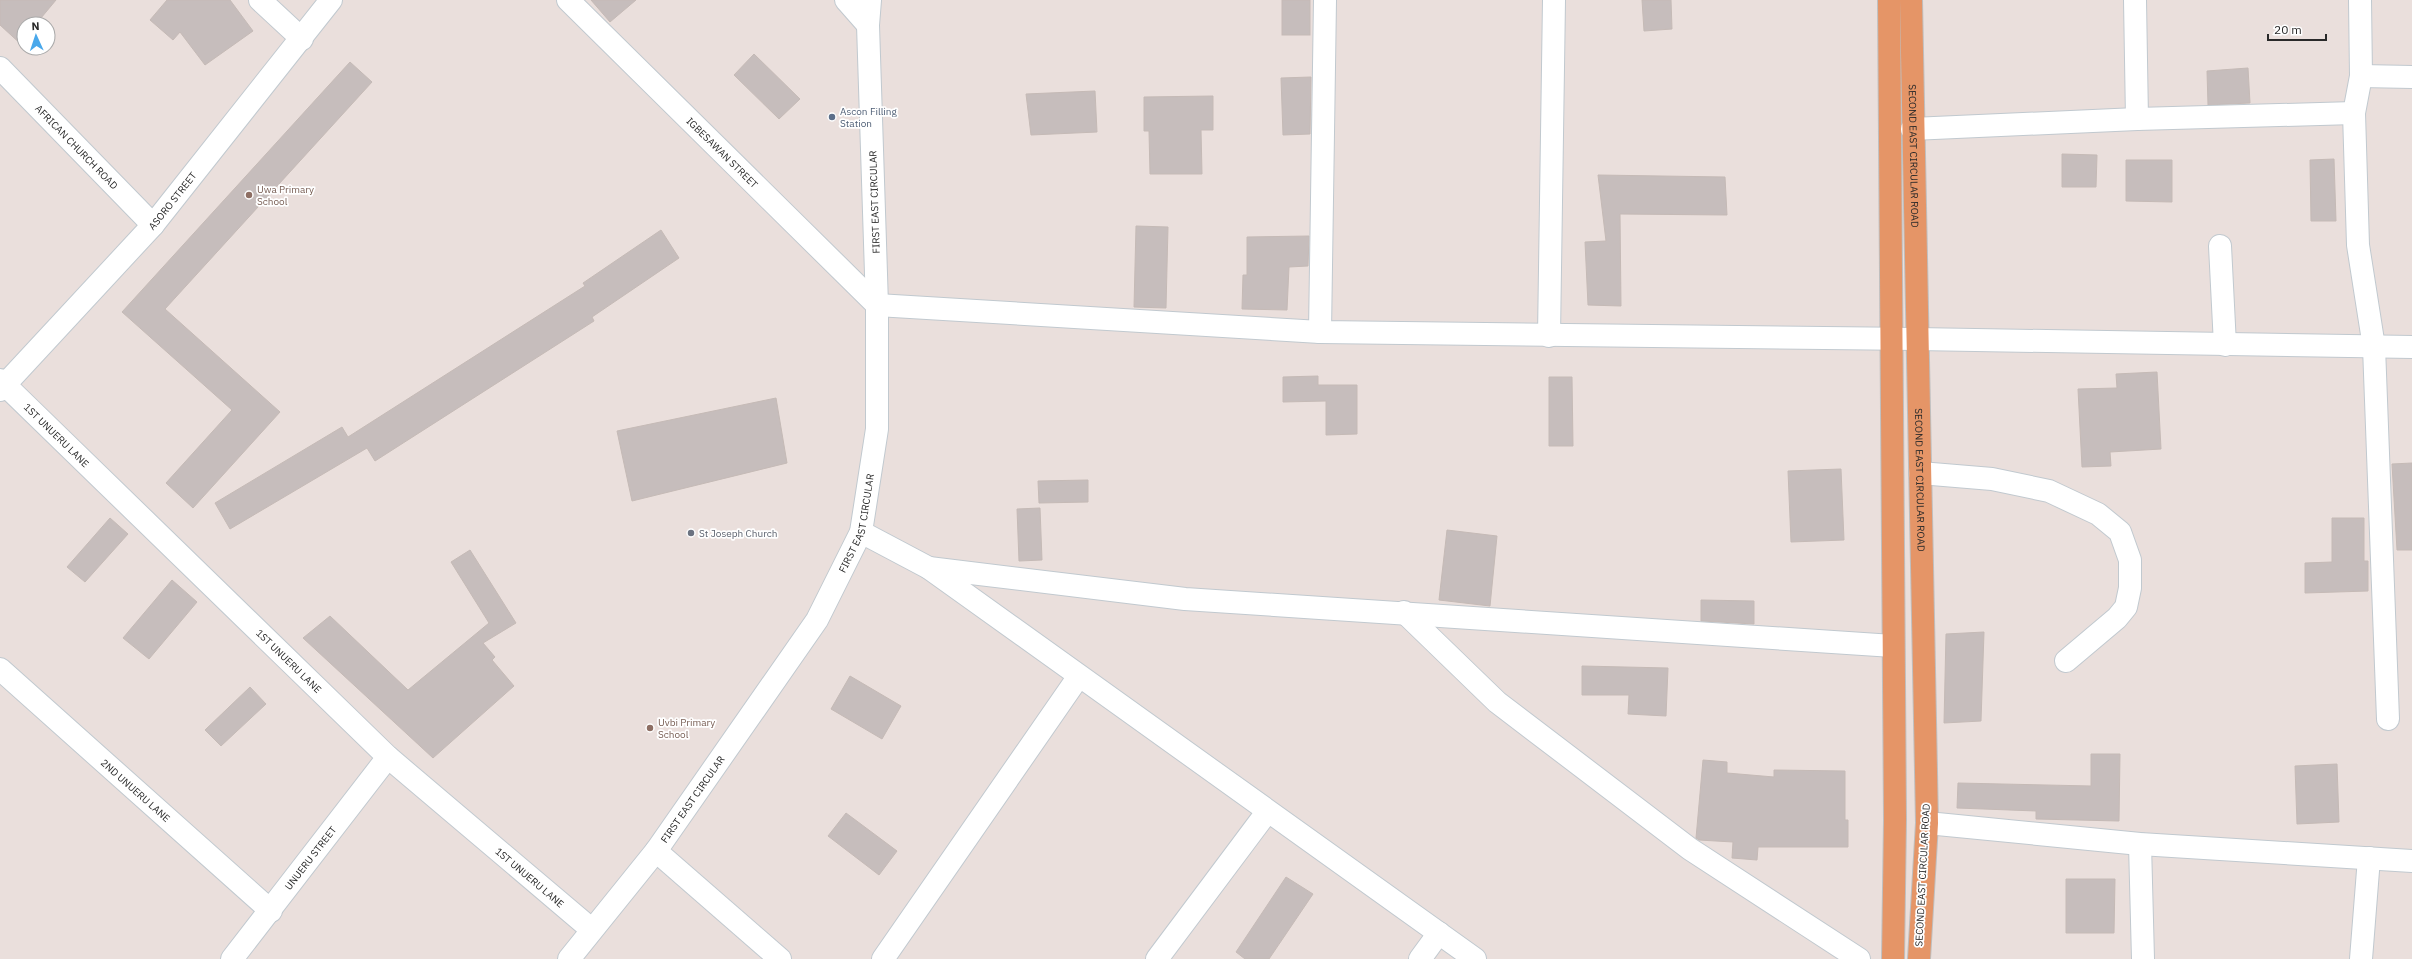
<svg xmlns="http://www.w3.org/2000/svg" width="2412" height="959" font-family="'IBM Plex Sans',sans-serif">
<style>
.building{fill:#c6bdbc;stroke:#c5bab6}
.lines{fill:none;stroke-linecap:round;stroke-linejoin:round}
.minor-casing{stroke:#c1c9cf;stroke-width:24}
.major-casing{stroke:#bfbfbf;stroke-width:24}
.minor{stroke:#fff;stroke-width:22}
.major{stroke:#e59567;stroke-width:22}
.service-dot{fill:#5c6f8a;stroke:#fff;stroke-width:1.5}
.education-dot{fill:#8d6e63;stroke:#fff;stroke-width:1.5}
.worship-dot{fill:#6b7280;stroke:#fff;stroke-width:1.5}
.labels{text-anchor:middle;stroke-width:3.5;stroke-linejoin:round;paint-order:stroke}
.service-label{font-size:10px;fill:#4e5e75;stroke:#fff;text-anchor:start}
.street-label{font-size:10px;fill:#292929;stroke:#fff}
.education-label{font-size:10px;fill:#785e54;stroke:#fff;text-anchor:start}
.worship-label{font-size:10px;fill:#5b616d;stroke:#fff;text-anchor:start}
</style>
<rect width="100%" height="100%" fill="#eadfdc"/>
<g class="building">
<path d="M0,0H56L36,24H24V47L0,25Z"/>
<path d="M167,0H230L253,31L205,65L180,32L173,40L150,20Z"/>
<path d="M591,0H636L610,22Z"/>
<rect x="1282" y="0" width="28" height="35"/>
<path d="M1642,0H1671L1672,29L1644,31Z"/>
<path d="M754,54L800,99L779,119L734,75Z"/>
<path d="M350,62L372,82L165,309L280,412L193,508L166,483L232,410L122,312Z"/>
<path d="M2248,68L2250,103L2208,105L2207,71Z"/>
<path d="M1311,77L1310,134L1283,135L1281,78Z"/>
<path d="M1095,91L1097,132L1031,135L1026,94Z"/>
<path d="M1213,96V130H1201L1202,174H1150L1149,131H1144V97Z"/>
<path d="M2062,154L2097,155L2096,187H2062Z"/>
<path d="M2334,159L2336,221H2311L2310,160Z"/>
<path d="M2126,160H2172V202L2126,201Z"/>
<path d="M1598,175L1725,177L1727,215L1620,214L1621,306L1588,305L1585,242L1606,241Z"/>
<path d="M1136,226L1168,227L1166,308L1134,307Z"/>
<path d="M661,230L679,258L592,317L594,321L375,461L367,448L230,529L215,503L342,427L348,437L585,286L583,283Z"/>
<path d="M1309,236L1308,266L1289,267L1287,310L1242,309L1243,275H1247V237Z"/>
<path d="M2157,372L2161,449L2110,452L2111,466L2082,467L2078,389L2117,388L2116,374Z"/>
<path d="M1318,376V385H1357V434L1326,435V401L1283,402V377Z"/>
<path d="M1549,377H1572L1573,446H1549Z"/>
<path d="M776,398L787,463L632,501L617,431Z"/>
<path d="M2412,463V550H2397L2392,464Z"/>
<path d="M1841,469L1844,540L1791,542L1788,471Z"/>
<path d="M1088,480V502L1039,503L1038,481Z"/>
<path d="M1040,508L1042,560L1019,561L1017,509Z"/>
<path d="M110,518L128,534L85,582L67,567Z"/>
<path d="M2332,518H2364V561H2368V591L2305,593V563L2332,562Z"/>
<path d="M1447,530L1497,536L1490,606L1439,600Z"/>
<path d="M470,550L516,623L483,643L495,657L492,660L514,686L433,758L303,638L330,616L408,690L489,623L451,562Z"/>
<path d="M172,580L197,602L149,659L123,638Z"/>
<path d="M1701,600L1754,601V624L1701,621Z"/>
<path d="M1984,632L1981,721L1944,723L1946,634Z"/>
<path d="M1582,666L1668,668L1666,716L1628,714L1629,695H1582Z"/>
<path d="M850,676L901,706L882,739L831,709Z"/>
<path d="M250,687L266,704L221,746L205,730Z"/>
<path d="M2091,754H2120L2119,821L2036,819V811L1957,808L1958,783L2091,786Z"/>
<path d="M1703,760L1727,762V773L1774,777V770L1845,771V820H1848V847H1758L1757,860L1732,858L1733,842L1699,840L1696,838Z"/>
<path d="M2337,764L2339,822L2297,824L2295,766Z"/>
<path d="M846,813L897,851L879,875L828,836Z"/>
<path d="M1286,877L1313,894L1269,959H1245L1236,952Z"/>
<path d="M2066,879H2115L2114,933H2066Z"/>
</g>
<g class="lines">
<defs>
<g id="minor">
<path d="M260,0L302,39"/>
<path id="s1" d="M568,0L877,305L1320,332L1916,339L2412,347"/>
<path d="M846,0L868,25"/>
<path d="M2135,0L2137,119"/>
<path d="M2360,0L2361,76L2354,113L2358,245L2374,347L2388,719"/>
<path id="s2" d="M0,68L153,225"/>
<path d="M2361,76L2412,77"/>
<path d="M1912,129L2137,119L2354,113"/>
<path d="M2220,246L2225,345"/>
<path d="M1320,332L1325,0"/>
<path d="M1549,336L1554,0"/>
<path id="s3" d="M0,380L388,757L591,929"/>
<path id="s4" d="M0,390L153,225L331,0"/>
<path d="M1920,473L1992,479L2049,491L2098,514L2120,532L2130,560V588L2126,607L2117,618L2066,661"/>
<path d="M861,532L929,568L1475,959"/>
<path d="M929,568L1185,599L1893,646"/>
<path d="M1404,612L1497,702L1690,849L1859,959"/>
<path id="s5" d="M0,669L271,911"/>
<path d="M1927,823L2140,844L2412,861"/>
<path d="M2140,844L2143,959"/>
<path d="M656,851L780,959"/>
<path id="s6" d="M232,959L388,757"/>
<path id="s7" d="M569,959L656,851L817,620L861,532L877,429V305L868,25L870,0"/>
<path d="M883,959L1079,676"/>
<path d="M1157,959L1267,812"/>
<path d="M1420,959L1439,933"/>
<path d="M2361,959L2369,858"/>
</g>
<g id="major">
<path d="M1889,0L1895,820L1893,959"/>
<path id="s8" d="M1911,0L1927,823L1919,959"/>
</g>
</defs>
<use href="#minor" class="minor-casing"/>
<use href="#major" class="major-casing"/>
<use href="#minor" class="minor"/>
<use href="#major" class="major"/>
</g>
<circle class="service-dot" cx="832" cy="117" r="4"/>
<g class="education-dot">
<circle cx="249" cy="195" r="4"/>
<circle cx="650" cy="728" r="4"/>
</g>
<circle class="worship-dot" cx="691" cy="533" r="4"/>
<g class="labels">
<g class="service-label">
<text x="840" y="115">Ascon Filling<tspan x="840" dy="12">Station</tspan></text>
</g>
<g class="street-label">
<text dy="4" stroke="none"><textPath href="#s2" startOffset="110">AFRICAN CHURCH ROAD</textPath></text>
<text dy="4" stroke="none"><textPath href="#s1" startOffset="217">IGBESAWAN STREET</textPath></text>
<text dy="4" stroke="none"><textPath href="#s8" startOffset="156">SECOND EAST CIRCULAR ROAD</textPath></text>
<text dy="4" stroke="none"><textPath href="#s4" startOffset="256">ASORO STREET</textPath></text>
<text transform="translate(874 202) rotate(-92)" y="4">FIRST EAST CIRCULAR</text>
<text dy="4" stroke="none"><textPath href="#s3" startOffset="79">1ST UNUERU LANE</textPath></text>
<text dy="4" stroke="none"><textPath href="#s8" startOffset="480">SECOND EAST CIRCULAR ROAD</textPath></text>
<text dy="4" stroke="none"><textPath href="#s7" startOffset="526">FIRST EAST CIRCULAR</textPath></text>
<text dy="4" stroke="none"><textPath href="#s3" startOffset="403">1ST UNUERU LANE</textPath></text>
<text dy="4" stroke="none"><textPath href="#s5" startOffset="182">2ND UNUERU LANE</textPath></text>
<text dy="4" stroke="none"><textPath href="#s7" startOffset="202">FIRST EAST CIRCULAR</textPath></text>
<text dy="4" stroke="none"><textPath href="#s6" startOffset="128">UNUERU STREET</textPath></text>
<text transform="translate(1922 875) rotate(-87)" y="4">SECOND EAST CIRCULAR ROAD</text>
<text dy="4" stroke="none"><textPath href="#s3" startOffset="727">1ST UNUERU LANE</textPath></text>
</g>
<g class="education-label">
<text x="257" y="193">Uwa Primary<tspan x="257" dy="12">School</tspan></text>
<text x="658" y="726">Uvbi Primary<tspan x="658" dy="12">School</tspan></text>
</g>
<g class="worship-label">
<text x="699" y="537">St Joseph Church</text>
</g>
</g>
<g transform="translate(36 36) rotate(357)"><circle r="19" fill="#ffffff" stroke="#a9a9a9"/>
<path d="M0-3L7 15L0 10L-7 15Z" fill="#49a8eb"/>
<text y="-6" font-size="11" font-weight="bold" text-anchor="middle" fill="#292929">N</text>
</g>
<path d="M2268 34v6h58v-6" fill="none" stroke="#292929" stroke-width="2"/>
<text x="2274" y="34" font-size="12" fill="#292929" stroke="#ffffff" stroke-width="3" paint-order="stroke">20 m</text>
</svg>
